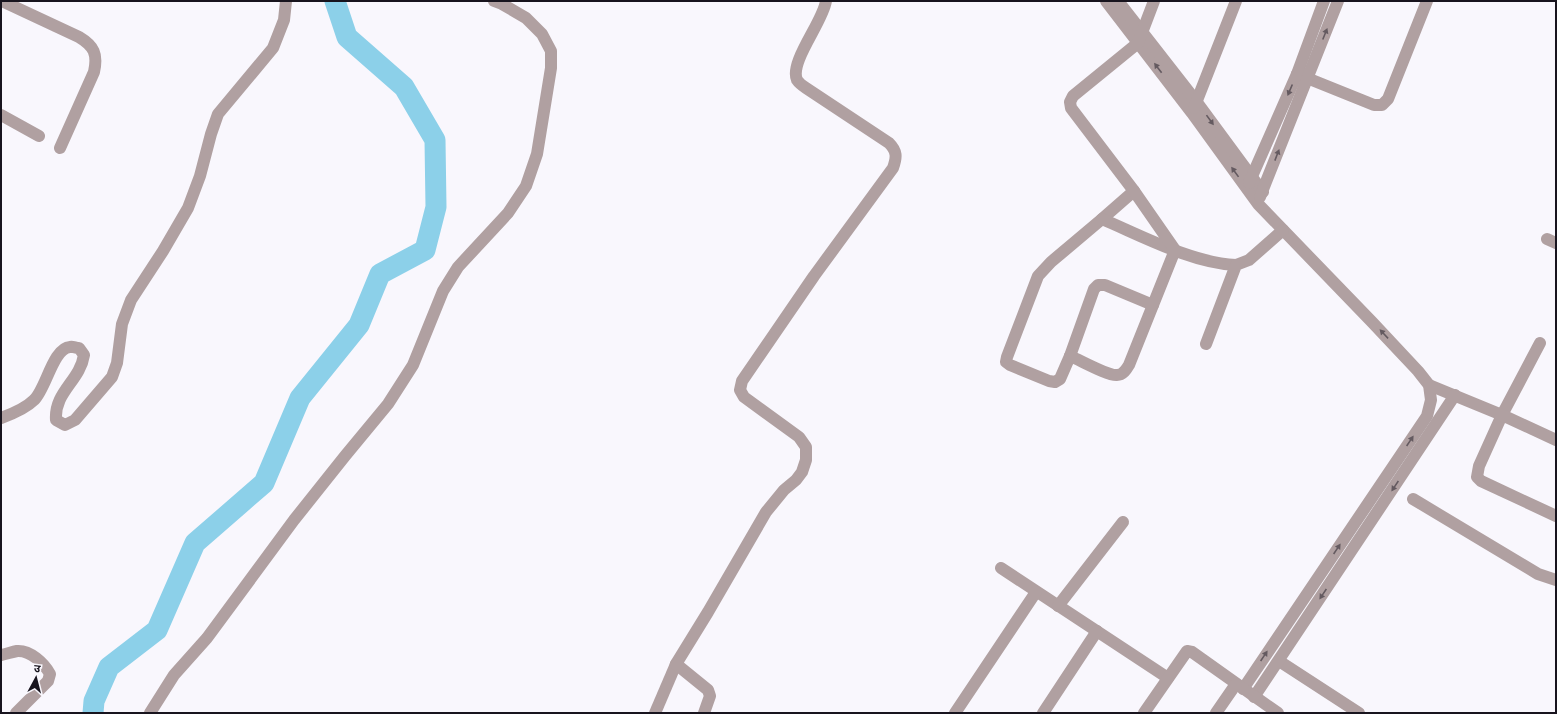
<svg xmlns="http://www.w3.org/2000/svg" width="1557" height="714" font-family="'Archivo Narrow','Noto Sans Devanagari',sans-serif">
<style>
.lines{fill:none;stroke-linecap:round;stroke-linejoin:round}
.river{stroke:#8cd0e9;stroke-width:21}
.minor{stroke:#b0a0a1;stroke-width:12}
.oneway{fill:#645a60}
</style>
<rect width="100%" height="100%" fill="#f9f7fd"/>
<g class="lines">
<path class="river" d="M93,713L94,701L109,667L157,630L195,543L264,483L300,398L359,325L380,274L425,250L436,207L435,140L404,87L347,37L335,1"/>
<g class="minor">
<path d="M2,1L79,37C94,46 98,54 94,72L60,148"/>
<path d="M1106,1L1192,113L1258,204L1372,322L1418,371L1429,385L1431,400L1427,416L1243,689"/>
<path d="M1118,1L1196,101L1263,192"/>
<path d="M1297,74L1374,105H1382L1388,99L1427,1"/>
<path d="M1194,108L1236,1"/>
<path d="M1,115L39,136"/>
<path d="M1249,183L1297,74L1324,1"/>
<path d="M1260,197L1338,1"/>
<path d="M1102,219L1134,191"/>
<path d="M1547,239L1556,243"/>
<path d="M1153,305L1105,285H1098L1094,289L1070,356L1060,379L1055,382L1049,381L1010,365L1006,362L1007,357L1038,276L1051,262L1102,219C1142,236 1192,263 1236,265"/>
<path d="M1540,343L1502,415L1479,466L1477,477L1481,481L1556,516"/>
<path d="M1206,344L1236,265L1249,260L1283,230"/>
<path d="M1070,356C1080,360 1108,376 1117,375C1123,375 1126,370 1129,365L1175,250L1134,191L1071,108L1070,102L1073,96L1138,43L1154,1"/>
<path d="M1429,385L1502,415L1556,440"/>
<path d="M1,418C12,414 26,408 34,400C46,389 53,348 70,347C72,346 76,348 79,348L84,355C80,381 54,392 56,420L65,425L75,420L112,377L117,363L122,324L131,300L163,251L188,208L200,176L211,134L218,114L273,48L284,20L286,1"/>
<path d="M1413,499L1538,574L1556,580"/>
<path d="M1001,568L1168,678"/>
<path d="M1058,606L1123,522"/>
<path d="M1,655C6,654 12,652 17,651C30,650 44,663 50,674L48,681L16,713"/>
<path d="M1279,661L1359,713"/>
<path d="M1254,697L1455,395"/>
<path d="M150,713L174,675L207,638L294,520L345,456L388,404L413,365L443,291L458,267L508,213L526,186L537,154L551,68V51L542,34L526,18L502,4L494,1"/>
<path d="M655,713L676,664"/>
<path d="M704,713L710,696L708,690L676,664L708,612L766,512L784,490L796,480L802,472L806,460V447L799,437L744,397L740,390L742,381L814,276L893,168C897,157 897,151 889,143L806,88C803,86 799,83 797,80C789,62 823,22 826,1"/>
<path d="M955,713L1036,592"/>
<path d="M1043,713L1097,631"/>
<path d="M1144,713L1187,651L1192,652L1278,713"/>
<path d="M1216,713L1236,684"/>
</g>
</g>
<defs><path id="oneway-solid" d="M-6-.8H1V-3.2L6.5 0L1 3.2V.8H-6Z"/></defs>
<g class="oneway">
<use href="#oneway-solid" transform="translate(1325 34) rotate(-68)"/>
<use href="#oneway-solid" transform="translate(1158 68) rotate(-127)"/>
<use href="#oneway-solid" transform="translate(1290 90) rotate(113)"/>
<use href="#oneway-solid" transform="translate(1210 120) rotate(54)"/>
<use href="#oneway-solid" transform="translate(1277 155) rotate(-69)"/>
<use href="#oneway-solid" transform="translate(1235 172) rotate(-126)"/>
<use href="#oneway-solid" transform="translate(1384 334) rotate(-133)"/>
<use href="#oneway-solid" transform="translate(1410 441) rotate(-56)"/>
<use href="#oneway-solid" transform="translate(1395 486) rotate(124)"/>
<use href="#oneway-solid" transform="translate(1337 549) rotate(-56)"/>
<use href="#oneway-solid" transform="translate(1323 594) rotate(124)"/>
<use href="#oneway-solid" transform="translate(1264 656) rotate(-56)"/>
</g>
<rect width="1557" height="714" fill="none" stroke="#18141e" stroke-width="4"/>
<g transform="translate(36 678) rotate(7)" stroke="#f9f7fd" stroke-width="3" paint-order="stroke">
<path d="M0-3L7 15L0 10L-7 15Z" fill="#18141e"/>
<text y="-6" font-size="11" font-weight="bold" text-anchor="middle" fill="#18141e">उ</text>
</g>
</svg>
